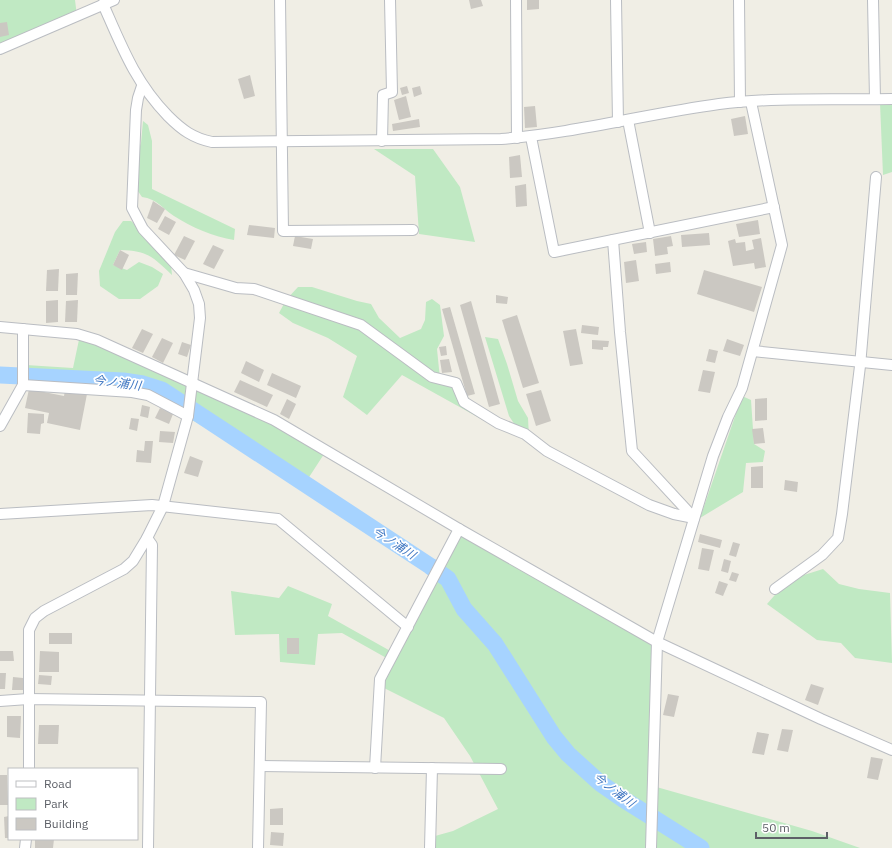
<svg xmlns="http://www.w3.org/2000/svg" width="892" height="848" font-family="'IBM Plex Sans','Noto Sans JP',sans-serif">
<style>
.green{fill:#c0e9c3}
.lines{fill:none;stroke-linecap:round;stroke-linejoin:round}
.river{stroke:#a6d3ff;stroke-width:17}
.building{fill:#cbc8c2}
.minor-casing{stroke:#babdc2;stroke-width:12}
.minor{stroke:#fff;stroke-width:10}
.labels{text-anchor:middle;stroke-width:3.5;stroke-linejoin:round;paint-order:stroke}
.water-label{font-size:12px;font-style:italic;fill:#3e76c2;stroke:#fff}
</style>
<rect width="100%" height="100%" fill="#f0eee5"/>
<g class="green">
<path d="M0,0H75L77,16L0,47Z"/>
<path d="M892,101V172L883,175L880,103Z"/>
<path d="M143,121L148,125L152,141V189L235,229L234,240C214,237 191,227 174,216C162,208 157,199 142,197L133,184V168L141,143Z"/>
<path d="M374,149H433L460,187L475,242L419,234L415,176Z"/>
<path d="M123,221H131L152,239L171,265L172,275C152,256 148,251 120,250L113,265L127,270L139,262L152,267L163,274L158,286L140,299H119L100,286L99,271L115,232Z"/>
<path d="M298,287H312L357,301L371,304L379,318L400,338L421,329L425,320L426,302L432,299L440,305L444,336L437,349L440,379L454,388L492,425L402,375L367,415L343,397L357,356L328,338L293,323L279,313L286,300Z"/>
<path d="M80,335L161,369L326,451L302,488L246,450L147,395L23,385L26,365L73,368Z"/>
<path d="M485,337L498,339L507,364L518,401L528,418L529,437L519,431L509,416Z"/>
<path d="M742,396L751,400L754,444L765,451L763,462L746,463L743,492L700,518Z"/>
<path d="M459,529L657,642L653,786L812,831L860,848H433L435,836L453,831L498,809L470,756L444,718L380,686Z"/>
<path d="M823,569L839,584L859,589L890,593L892,663L855,658L841,643L817,640L767,604L788,580Z"/>
<path d="M288,586L332,604L328,616L394,653L390,660L342,633L318,634L315,665L280,662L279,634L235,635L231,591L279,598Z"/>
</g>
<g class="lines">
<path class="river" d="M0,375L123,381L143,384L162,390L430,566L448,579L464,609L495,644L554,737L568,754L600,783L623,799L701,848"/>
</g>
<g class="building">
<path d="M469,0H481L483,6L471,9Z"/>
<path d="M527,0H539V9L527,10Z"/>
<path d="M7,22L9,35L0,37V23Z"/>
<path d="M250,75L255,96L244,99L238,79Z"/>
<path d="M407,86L409,93L402,95L400,88Z"/>
<path d="M420,86L422,94L414,97L412,88Z"/>
<path d="M406,96L411,117L399,120L394,100Z"/>
<path d="M535,106L537,127L525,128L524,107Z"/>
<path d="M745,116L748,134L734,136L731,119Z"/>
<path d="M419,119L420,127L393,131L392,124Z"/>
<path d="M520,155L522,177L510,178L509,157Z"/>
<path d="M526,184L527,206L516,207L515,186Z"/>
<path d="M153,201L165,209L157,223L147,218Z"/>
<path d="M165,216L176,222L169,235L158,229Z"/>
<path d="M758,220L760,234L739,237L736,224Z"/>
<path d="M249,225L275,228L274,238L247,235Z"/>
<path d="M709,233L710,245L682,247L681,235Z"/>
<path d="M184,236L195,241L185,260L174,255Z"/>
<path d="M295,236L313,239L311,249L293,246Z"/>
<path d="M671,236L673,246L667,247L668,254L655,256L653,239Z"/>
<path d="M761,238L766,267L755,269L754,263L733,266L728,241L735,239L736,243L745,242L746,251L754,249L752,240Z"/>
<path d="M646,242L647,252L634,254L632,244Z"/>
<path d="M213,245L224,250L214,269L203,264Z"/>
<path d="M120,250L129,255L122,270L113,265Z"/>
<path d="M636,260L639,281L626,283L624,262Z"/>
<path d="M670,262L671,272L656,274L655,264Z"/>
<path d="M59,269L58,291H46L47,270Z"/>
<path d="M704,270L762,287L754,312L697,294Z"/>
<path d="M78,273L77,295H66V274Z"/>
<path d="M496,295L508,297L507,304L496,303Z"/>
<path d="M58,300V322L46,323V301Z"/>
<path d="M78,300L77,322H65L66,301Z"/>
<path d="M471,301L500,404L489,407L460,305Z"/>
<path d="M450,307L475,394L467,396L442,309Z"/>
<path d="M517,315L539,383L523,388L502,320Z"/>
<path d="M582,325L599,327L598,335L581,333Z"/>
<path d="M142,329L153,334L143,353L132,348Z"/>
<path d="M576,329L583,364L570,366L563,331Z"/>
<path d="M162,338L173,343L163,363L152,357Z"/>
<path d="M727,339L744,345L740,356L723,351Z"/>
<path d="M592,340L609,341L608,347H603V350L592,349Z"/>
<path d="M182,342L191,345L187,357L178,354Z"/>
<path d="M446,346L447,355L441,356L439,347Z"/>
<path d="M709,349L718,351L715,363L706,361Z"/>
<path d="M449,359L452,372L442,373L440,360Z"/>
<path d="M246,361L264,370L259,382L241,373Z"/>
<path d="M703,370L715,372L710,393L698,391Z"/>
<path d="M272,373L301,386L296,398L267,385Z"/>
<path d="M240,380L273,395L267,407L234,392Z"/>
<path d="M29,389L64,396L65,390L87,394L80,430L47,423L49,413L25,408Z"/>
<path d="M541,390L551,421L536,426L526,394Z"/>
<path d="M767,398V420L755,421V399Z"/>
<path d="M287,399L296,404L289,419L280,414Z"/>
<path d="M142,405L150,407L148,418L140,416Z"/>
<path d="M160,408L173,414L169,424L155,418Z"/>
<path d="M28,413L44,414V423L41,424L40,434L27,433Z"/>
<path d="M131,418L139,419L137,431L129,429Z"/>
<path d="M763,428L765,443L754,444L752,429Z"/>
<path d="M160,431L175,432L173,443L159,442Z"/>
<path d="M145,441H153L151,463L136,462L137,450L144,451Z"/>
<path d="M190,456L203,461L198,477L184,473Z"/>
<path d="M763,466V488H751V467Z"/>
<path d="M785,480L798,482L797,492L784,490Z"/>
<path d="M700,534L722,540L720,548L698,542Z"/>
<path d="M733,542L740,544L736,557L729,555Z"/>
<path d="M702,548L714,550L709,571L698,569Z"/>
<path d="M724,559L731,561L728,573L721,571Z"/>
<path d="M732,572L739,574L736,582L729,580Z"/>
<path d="M719,581L728,584L723,596L715,593Z"/>
<rect x="49" y="633" width="23" height="11"/>
<rect x="287" y="638" width="12" height="16"/>
<path d="M0,651H13L14,661H0Z"/>
<path d="M40,651L59,652V672H39Z"/>
<path d="M0,673H6L5,689H0Z"/>
<path d="M39,675L52,676L51,685L38,684Z"/>
<path d="M13,677L23,678V690H12Z"/>
<path d="M811,684L824,688L818,705L805,700Z"/>
<path d="M668,694L679,696L674,717L663,715Z"/>
<path d="M7,716H21L20,738L7,737Z"/>
<path d="M39,725H59L58,744H38Z"/>
<path d="M782,729L793,730L788,752L777,750Z"/>
<path d="M757,732L769,734L764,755L752,753Z"/>
<path d="M871,757L883,759L878,780L867,778Z"/>
<path d="M0,775H7L8,805H0Z"/>
<path d="M283,808V825H270V809Z"/>
<path d="M9,816V838H5L4,817Z"/>
<path d="M271,832L284,833L283,846L270,845Z"/>
<path d="M35,839H54L53,848H35Z"/>
</g>
<g class="lines">
<defs>
<g id="minor">
<path d="M280,0L283,231L413,230"/>
<path d="M516,0L517,138"/>
<path d="M616,0L618,122"/>
<path d="M739,0L740,102"/>
<path d="M873,0L875,99"/>
<path d="M103,4C122,47 135,82 168,116C182,130 193,138 212,142L501,139C575,133 646,114 719,104C775,97 836,100 892,99"/>
<path d="M0,49L114,0"/>
<path d="M628,120L650,233"/>
<path d="M531,137L554,252L774,207"/>
<path d="M382,141L383,95L392,92L390,0"/>
<path d="M613,240L620,332L632,451L694,518"/>
<path d="M184,273L236,288L254,289L361,325L432,377L456,383L464,402L498,423L525,434L547,451L649,505L674,514L694,518"/>
<path d="M0,327L77,334L97,340L274,420L459,529L657,642L821,719L892,750"/>
<path d="M753,351L892,365"/>
<path d="M23,385L132,392L148,395L188,416"/>
<path d="M0,426L23,385V329"/>
<path d="M0,514L152,505L278,519L408,627"/>
<path d="M147,538L152,545L148,848"/>
<path d="M775,589L822,555L838,538L842,514L860,366L876,177"/>
<path d="M0,701L28,699L261,702L258,848"/>
<path d="M260,766L501,769"/>
<path d="M375,768L380,679L459,529"/>
<path d="M29,769V630L35,618L44,611L124,569L133,561L147,538L163,506L188,416L200,318L199,304L194,290L184,273L143,229L132,208L136,110L138,98L142,86"/>
<path d="M25,848L26,839"/>
<path d="M430,848L432,768"/>
<path d="M651,848L657,642L713,456L728,417L742,388L782,245L751,102"/>
</g>
</defs>
<use href="#minor" class="minor-casing"/>
<use href="#minor" class="minor"/>
</g>
<g class="labels">
<g class="water-label">
<text transform="translate(117 383) rotate(7)" y="4">今ノ浦川</text>
<text transform="translate(394 543) rotate(33)" y="4">今ノ浦川</text>
<text transform="translate(614 790) rotate(37)" y="4">今ノ浦川</text>
</g>
</g>
<rect x="8" y="768" width="130" height="72" fill="#ffffff" stroke="#bebfc2"/>
<rect x="16" y="781" width="20" height="6" fill="#ffffff" stroke="#bebfc2"/>
<text x="44" y="788" font-size="12" fill="#5d6067">Road</text>
<rect x="16" y="798" width="20" height="12" fill="#c0e9c3" stroke="#bebfc2"/>
<text x="44" y="808" font-size="12" fill="#5d6067">Park</text>
<rect x="16" y="818" width="20" height="12" fill="#cbc8c2" stroke="#bebfc2"/>
<text x="44" y="828" font-size="12" fill="#5d6067">Building</text>
<path d="M756 832v6h71v-6" fill="none" stroke="#5d6067" stroke-width="2"/>
<text x="762" y="832" font-size="12" fill="#5d6067" stroke="#ffffff" stroke-width="3" paint-order="stroke">50 m</text>
</svg>
